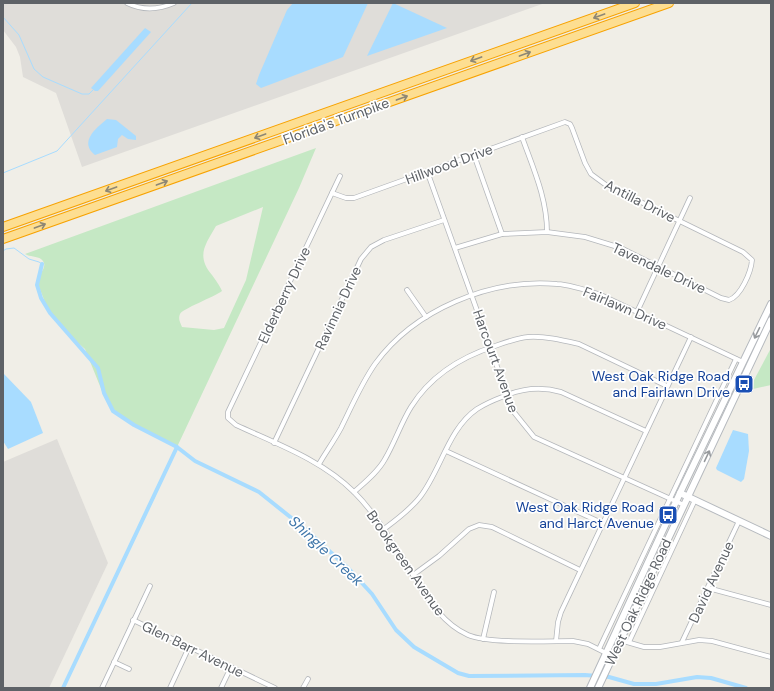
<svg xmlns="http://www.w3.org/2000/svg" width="774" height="691" font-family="'DM Sans',sans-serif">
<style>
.industrial{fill:#dfddd9}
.green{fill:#c5e8c4;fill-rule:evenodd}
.water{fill:#a8dcff}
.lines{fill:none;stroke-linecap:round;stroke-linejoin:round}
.stream{stroke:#a8dcff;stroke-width:1}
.canal{stroke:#a8dcff;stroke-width:4}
.street-casing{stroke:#b4b7bb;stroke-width:5.5}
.secondary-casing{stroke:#b5b9be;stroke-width:8}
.highway-casing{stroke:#f7a200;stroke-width:10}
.street{stroke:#fff;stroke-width:4}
.secondary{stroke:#fff;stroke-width:6}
.highway{stroke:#fdde91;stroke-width:8}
.oneway{stroke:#8e8774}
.oneway2{stroke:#96999c}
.labels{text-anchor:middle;stroke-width:3.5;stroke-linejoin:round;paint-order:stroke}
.street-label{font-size:14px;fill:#5e6267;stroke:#fff}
.transit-label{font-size:14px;fill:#164399;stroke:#fff;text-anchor:end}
.water-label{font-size:15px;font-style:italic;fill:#4077aa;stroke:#fff}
</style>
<rect width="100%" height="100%" fill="#f0eee7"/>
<g class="industrial">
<path d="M3,3H545L82,167L56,93L23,77L20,57L16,47L3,30Z"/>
<path d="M57,439L108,563L49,688H3V462Z"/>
</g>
<g class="green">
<path d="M316,148L299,188L177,447L127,421L113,409L104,396L85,349L63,330L47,307L37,282C38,274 50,266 41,259C37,256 30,257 25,254ZM263,207L246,280L224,328L214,330L182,327C180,322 178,319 180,314C182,309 214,297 222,291C219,284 216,281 212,275C196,256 205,245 216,226Z"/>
<path d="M771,348V385L753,389L754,380Z"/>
</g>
<g class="water">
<path d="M293,3H368L343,57L261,88L256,84L259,75L287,10Z"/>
<path d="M393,3L447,28L367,56Z"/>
<path d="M145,28L151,32L98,91H95L91,88Z"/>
<path d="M107,119L116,120L136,136V140L128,139L122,135L118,139L117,147L95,155C79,142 95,129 107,119Z"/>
<path d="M3,373L31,402L43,433L8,449L3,441Z"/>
<path d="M733,430L748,434L749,451L744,479L741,482L717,470L716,468Z"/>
</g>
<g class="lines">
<g class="stream">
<path d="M3,17L19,35L34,69L43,77L82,94H89L93,90"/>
<path d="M3,173L57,151L192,3"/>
<path d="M3,251L6,249L14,248L29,259L39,262L42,264"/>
</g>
<g class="canal">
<path d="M42,264L37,285L41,298L50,313L98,368L104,393L113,411L134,425L177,447L195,461L259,492L304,528L349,569L372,594L396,630L414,647L458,673L469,676L585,675L609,677L634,684H656L697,677L711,678L746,688"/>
<path d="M63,688L177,447"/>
</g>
<defs>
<g id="street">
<path d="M127,3C143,11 158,10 174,3"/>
<path d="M522,137C533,168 547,198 547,232"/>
<path d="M474,155L502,234"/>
<path d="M427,171L513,411L534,437L684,505"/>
<path d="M340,176L228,412V418L236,425C277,444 322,460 354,492C377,515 394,545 412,573C427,597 441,623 468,635C489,644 548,641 573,641L588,644L606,653"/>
<path d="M332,193L346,198H354L565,122L570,124L572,128L585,163L591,174L606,185L743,252L752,260C751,272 741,296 729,300L721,298L621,248L585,237L547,232L502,234L455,248"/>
<path d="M407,290L426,317"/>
<path d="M637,312L690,198"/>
<path d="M274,443L361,259L371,247L384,240L444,220"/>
<path d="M446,451L602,523"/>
<path d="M319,464C326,452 334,441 341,428C352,406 361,384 375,364C414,310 490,278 557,284C572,285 586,290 601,295L743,362"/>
<path d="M354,492C365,482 378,472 385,459C395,442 401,423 411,407C431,375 461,357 495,346C506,342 517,338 528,337C546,336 562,340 579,344L667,386"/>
<path d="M384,529C396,520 410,510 420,497C441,470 448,429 477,409C485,404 494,400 502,397C522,388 540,386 561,392L646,431"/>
<path d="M413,575L439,556L469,529L479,525L492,527L580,570"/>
<path d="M708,588L771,605"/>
<path d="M133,620L275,688"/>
<path d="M483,639L494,592"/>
<path d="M620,640L644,647H660L699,640L712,641L771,657"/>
<path d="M556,641L558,622L561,612L691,337"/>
<path d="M629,642L695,500"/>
<path d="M682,642L739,521"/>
<path d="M599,649L736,359"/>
<path d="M114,662L129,669"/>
<path d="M102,688L150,586"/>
<path d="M170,688L189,647"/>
<path d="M221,688L231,667"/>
<path d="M303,688L308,679"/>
</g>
<g id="secondary">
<path d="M680,493L771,536"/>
<path d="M590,688L680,493L771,304"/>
<path d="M598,688L771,320"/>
</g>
<g id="highway">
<path d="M3,227L635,3"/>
<path d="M3,239L669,3"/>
</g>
</defs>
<use href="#street" class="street-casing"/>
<use href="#secondary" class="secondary-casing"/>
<use href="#highway" class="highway-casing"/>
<use href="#street" class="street"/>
<use href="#secondary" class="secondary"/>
<use href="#highway" class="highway"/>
</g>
<defs><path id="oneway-shaft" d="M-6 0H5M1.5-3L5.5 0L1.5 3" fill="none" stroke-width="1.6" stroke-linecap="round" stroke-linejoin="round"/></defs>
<g class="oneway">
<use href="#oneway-shaft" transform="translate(599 16) rotate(160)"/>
<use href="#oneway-shaft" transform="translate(525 54) rotate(-20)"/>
<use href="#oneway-shaft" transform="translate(476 59) rotate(160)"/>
<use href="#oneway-shaft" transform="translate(402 98) rotate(-20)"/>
<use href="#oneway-shaft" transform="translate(260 136) rotate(160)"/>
<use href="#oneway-shaft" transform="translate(162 183) rotate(-20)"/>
<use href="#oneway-shaft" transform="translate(111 189) rotate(160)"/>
<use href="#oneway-shaft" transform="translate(40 226) rotate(-20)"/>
</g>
<g class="oneway2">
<use href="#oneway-shaft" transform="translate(757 333) rotate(116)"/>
<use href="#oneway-shaft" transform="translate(707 456) rotate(-65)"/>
</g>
<defs>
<symbol id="bus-square" viewBox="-11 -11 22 22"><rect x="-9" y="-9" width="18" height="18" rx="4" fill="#1a4fb4" stroke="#fff"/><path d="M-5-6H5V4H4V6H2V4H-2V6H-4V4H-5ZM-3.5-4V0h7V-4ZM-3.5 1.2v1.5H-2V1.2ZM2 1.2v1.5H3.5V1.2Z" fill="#fff"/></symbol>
</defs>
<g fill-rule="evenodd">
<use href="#bus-square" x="733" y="373" width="22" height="22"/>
<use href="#bus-square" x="657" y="504" width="22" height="22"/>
</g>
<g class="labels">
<g class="street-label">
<text transform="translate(336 121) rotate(-20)" y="5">Florida's Turnpike</text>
<text transform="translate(449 164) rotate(-20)" y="5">Hillwood Drive</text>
<text transform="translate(640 201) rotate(27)" y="5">Antilla Drive</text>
<text transform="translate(659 268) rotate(25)" y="5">Tavendale Drive</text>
<text transform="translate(284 295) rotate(-65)" y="5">Elderberry Drive</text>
<text transform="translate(338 308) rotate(-65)" y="5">Ravinnia Drive</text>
<text transform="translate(625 308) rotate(23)" y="5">Fairlawn Drive</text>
<text transform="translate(496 361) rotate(70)" y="5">Harcourt Avenue</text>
<text transform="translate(406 563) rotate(55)" y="5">Brookgreen Avenue</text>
<text transform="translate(711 582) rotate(-65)" y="5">David Avenue</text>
<text transform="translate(638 602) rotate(-65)" y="5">West Oak Ridge Road</text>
<text transform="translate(193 649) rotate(26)" y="5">Glen Barr Avenue</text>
</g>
<g class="transit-label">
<text x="730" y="381">West Oak Ridge Road<tspan x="730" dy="16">and Fairlawn Drive</tspan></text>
<text x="654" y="512">West Oak Ridge Road<tspan x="654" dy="16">and Harct Avenue</tspan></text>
</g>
<g class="water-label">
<text transform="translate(326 551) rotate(43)" y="5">Shingle Creek</text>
</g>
</g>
<rect width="774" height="691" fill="none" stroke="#5e6267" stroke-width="8"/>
</svg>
